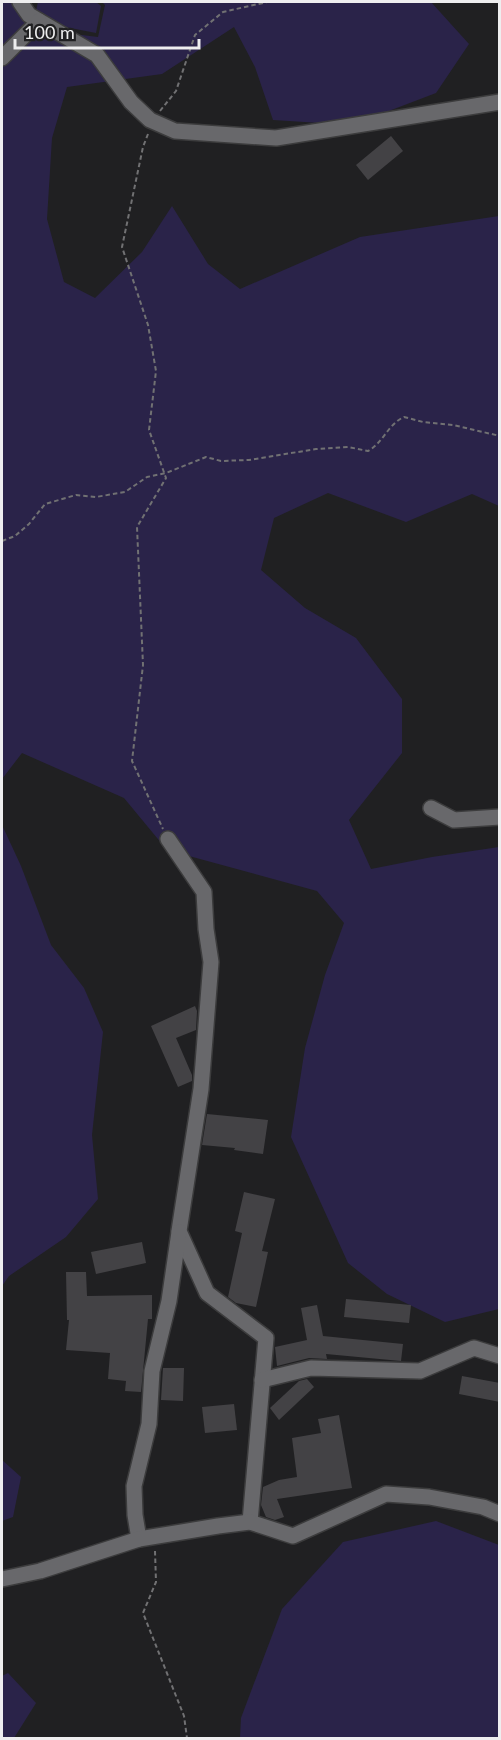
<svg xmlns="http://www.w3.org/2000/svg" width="501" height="1740" font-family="Lato,sans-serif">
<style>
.green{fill:#2a2349}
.building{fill:#434245}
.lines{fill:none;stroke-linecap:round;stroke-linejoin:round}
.minor-casing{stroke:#3c3c3d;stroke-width:18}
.path{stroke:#717173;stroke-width:2;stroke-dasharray:4.5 3;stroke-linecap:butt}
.minor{stroke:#68686b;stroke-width:15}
</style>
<rect width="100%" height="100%" fill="#202022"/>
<g class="green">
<path d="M2,2H12L33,29L98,37L105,5L102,2H431L469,44L436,93L352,125L273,120L255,67L234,27L162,74L67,87L52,138L47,219L64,282L95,298L142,252L172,206L208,264L240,289L360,237L499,216V506L472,494L406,522L328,493L274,518L261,570L305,608L356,638L402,699V753L349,820L371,869L432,857L499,847V1309L445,1322L387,1294L348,1263L291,1137L305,1048L325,975L344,923L317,891L167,850L124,798L22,753L2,779Z"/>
<path d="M38,2H96L101,6L96,33L55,25L35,15Z"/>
<path d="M2,825L21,866L51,945L84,988L103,1032L92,1135L98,1199L66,1237L9,1276L2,1286Z"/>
<path d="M2,1460L21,1477L13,1517L2,1521Z"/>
<path d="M436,1521L499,1545V1738H240L241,1718L282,1609L343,1542Z"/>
<path d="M8,1673L36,1703L14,1738H2V1676Z"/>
</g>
<g class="building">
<path d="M391,136L403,151L368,180L356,165Z"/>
<path d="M195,1006L197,1011L196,1030L176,1038L192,1075V1081L178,1087L151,1026Z"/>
<path d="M207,1114L268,1120L263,1154L234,1150L235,1148L202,1145Z"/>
<path d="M244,1192L275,1199L262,1251L268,1252L256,1307L236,1303L228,1297L242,1233L235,1231Z"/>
<path d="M142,1242L146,1263L96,1274L91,1252Z"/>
<path d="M66,1272H86L87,1296L152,1295V1319H148L141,1392L125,1391L126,1381L108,1379L110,1353L66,1350L69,1320H67Z"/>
<path d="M346,1299L411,1305L409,1323L344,1317Z"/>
<path d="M317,1305L323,1336L403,1344L401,1361L326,1354L327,1359L309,1358L277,1366L275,1347L307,1340L301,1308Z"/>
<path d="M163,1368H184L183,1401L161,1400Z"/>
<path d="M462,1376L500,1383V1402L459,1394Z"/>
<path d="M307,1379L314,1387L279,1420L270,1408L299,1381Z"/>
<path d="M234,1404L237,1430L205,1433L202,1407Z"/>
<path d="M339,1415L352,1488L277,1499L284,1517L275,1520L266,1517L261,1505L263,1487L279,1480L297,1477L292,1438L321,1433L318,1419Z"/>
</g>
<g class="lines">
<defs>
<g id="minor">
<path d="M20,2L29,15L97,55L131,102L150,120L175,131L276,138L500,102"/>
<path d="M2,58L39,21"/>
<path d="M431,808L454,820L500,817"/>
<path d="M168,839L204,892L206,929L211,962L201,1089L179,1231L207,1293L266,1338L250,1522"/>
<path d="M262,1380L311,1368L420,1371L474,1348L500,1356"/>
<path d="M139,1539L135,1515L134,1486L149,1424L152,1371L169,1301L179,1232"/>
<path d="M2,1579L40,1571L139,1539L218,1526L250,1522L293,1536L386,1494L429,1497L483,1507L500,1514"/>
</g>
</defs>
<use href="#minor" class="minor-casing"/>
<g class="path">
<path d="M160,111L176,91L195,35L223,12L267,2"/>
<path d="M148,134L143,147L122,247L148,325L156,371L149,430L166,478L137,527L143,665L132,761L163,829"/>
<path d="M2,541L15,536L29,524L45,504L76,495L96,497L125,492L147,477L166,473L206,457L221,461L249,460L316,449L348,447L368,451C383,443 388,424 404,417L423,422L453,425L500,436"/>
<path d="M155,1551L156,1582L143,1613L184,1716L187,1738"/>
</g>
<use href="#minor" class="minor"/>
</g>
<rect width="501" height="1740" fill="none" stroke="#eeeeef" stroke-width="6"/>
<path d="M15 39v9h184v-9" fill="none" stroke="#eeeeef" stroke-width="3"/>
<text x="24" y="39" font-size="18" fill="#eeeeef" stroke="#202022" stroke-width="4.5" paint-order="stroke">100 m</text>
</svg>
